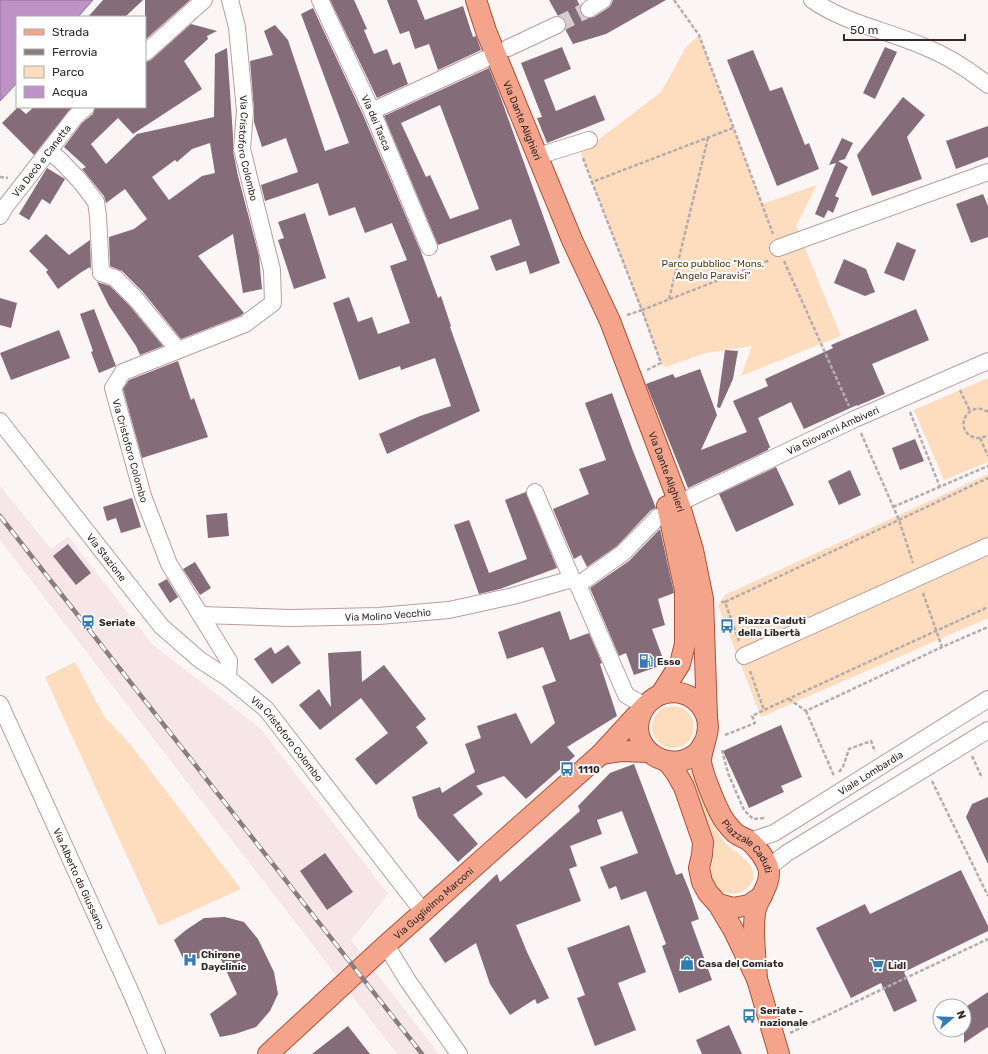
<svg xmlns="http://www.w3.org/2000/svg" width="988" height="1054" font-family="Rubik,sans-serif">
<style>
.built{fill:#f7e6e8}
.green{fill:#feddbe}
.water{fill:#bc93c4;stroke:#937396}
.building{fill:#846c78;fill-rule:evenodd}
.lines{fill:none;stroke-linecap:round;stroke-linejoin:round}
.minor-tunnel{stroke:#d4cccd;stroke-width:16;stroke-dasharray:16 8;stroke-linecap:butt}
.minor-casing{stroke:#ba9d9f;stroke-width:18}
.major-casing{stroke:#ac5236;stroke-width:22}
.path{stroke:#b5acad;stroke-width:2.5;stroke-dasharray:4 2;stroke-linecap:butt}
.minor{stroke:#fff;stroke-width:16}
.major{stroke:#f4a48b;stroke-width:20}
.rail-casing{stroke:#887e7f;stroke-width:4.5}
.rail{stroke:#fff;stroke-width:3;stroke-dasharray:9;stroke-linecap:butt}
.labels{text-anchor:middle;stroke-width:4;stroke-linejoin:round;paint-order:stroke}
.street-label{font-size:10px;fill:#342829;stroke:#fff}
.park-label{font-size:10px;fill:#5a3917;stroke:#fff}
.poi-label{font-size:10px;font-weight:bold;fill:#342829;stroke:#fff;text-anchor:start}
</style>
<rect width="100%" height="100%" fill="#fcf5f6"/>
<path class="built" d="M0,486L51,549L68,536L152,644L260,728L388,894L351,940L439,1054H397L0,540Z"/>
<g class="green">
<path d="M699,35L762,204L817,185L796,226L841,336L741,376L752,346L706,353L665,367L661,363L581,153L661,92L686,47Z"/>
<path d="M988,378V462L944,480L914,410Z"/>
<path d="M988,474V618L761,717L718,606L725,595Z"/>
<path d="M75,662L104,716L130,744L241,889L159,926L45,677Z"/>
<circle cx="673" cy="727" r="21"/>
<path d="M694,770C701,790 710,823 723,840C731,851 758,863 753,879C748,896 724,899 714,885C706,874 716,859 714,846C712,839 708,831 705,823C699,806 693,789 687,772Z"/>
</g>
<path class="water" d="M0,0H93L78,17H17V83L0,101Z"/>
<g class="building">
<path d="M103,0H143L125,17H88Z"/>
<path d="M145,0H190L145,40Z"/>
<path d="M330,0H354L367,29L364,30L374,54L387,49L393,65L400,62L408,84L377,98Z"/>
<path d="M387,0H417L425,20L463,6L473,37L476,36L481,50L438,70L429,44L415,49L409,31L400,34Z"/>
<path d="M549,0H577L580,6V10L581,14L585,18H589L594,17L608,8L611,5L613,0H666L606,34L573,44L565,29L566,25L565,21L562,17L558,16Z"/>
<path d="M313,8L363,115L421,252L438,298L441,296L451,326L450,327L480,411L387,454L379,434L420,416L451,406L435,358L401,370L400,366L359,380L333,303L349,297L358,322L372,317L378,334L410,323L390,266L407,260L392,223L365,233L355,207L329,216L318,183L265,201L261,185L298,172L286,138L262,147L254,122V110L250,61L273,55L264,31L275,25L288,40L325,151L349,143L301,14Z"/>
<path d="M191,24L217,31L207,36L208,39L184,61L202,89L133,134L118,118L91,144L106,164L137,134L214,117L215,54L227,48L233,136V151L238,176L259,256L262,289L243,293L233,234L198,256L244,313L240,316L181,339L143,292L122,271L110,266L109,237L134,229L147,219L125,189L106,203L104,196L82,169L86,167L64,147L82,123L93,114L95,107H145V62L151,60ZM210,143L215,173L202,176L169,200L152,177L175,160L177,162L192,149Z"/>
<path d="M562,47L571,69L544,80L556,111L595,95L605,120L547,143L537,118L542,117L521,63Z"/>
<path d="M885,47L897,52L875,99L863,93Z"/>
<path d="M753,50L770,91L782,87L805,145L809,143L819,169L777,186L727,60Z"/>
<path d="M489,68L499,93L560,263L530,274L526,261L496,271L490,256L520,245L511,219L438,245L384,116ZM440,105L479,209L450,219L430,175L426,177L401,123Z"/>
<path d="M903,97L925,115L907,137L922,179L872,196L857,155Z"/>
<path d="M18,107L26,114L34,107H72L34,155L2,123Z"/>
<path d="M988,126V157L956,169L946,141Z"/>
<path d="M842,138L853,143L845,159L838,161L848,167L835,196L839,198L833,213L828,210L824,218L815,214L836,163L829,165Z"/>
<path d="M47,168L65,179L50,204L42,199L29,220L19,214Z"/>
<path d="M983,194L988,206V237L971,243L956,204Z"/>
<path d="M305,213L326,278L294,289L278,240L284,238L278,222Z"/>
<path d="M46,234L69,255L90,240L91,270L90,267L80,273L58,289L46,272L48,270L29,251Z"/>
<path d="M897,242L916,250L904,281L884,273Z"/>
<path d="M844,259L866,269L875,292L865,296L834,283Z"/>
<path d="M97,282L110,286L129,305L163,346L140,355L136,346L109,306Z"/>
<path d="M0,298L17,303L11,328L0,325Z"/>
<path d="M94,309L116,366L99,373L91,352L93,351L80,314Z"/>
<path d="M916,309L929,340L872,364L885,394L857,406V405L804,429L791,402L758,418L770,447L768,449V450L688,488L646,384L673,374L675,378L700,369L717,415L701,450L747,432L733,401L768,386L765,379L833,348L831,345Z"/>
<path d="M59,330L70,358L11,380L0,353Z"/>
<path d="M725,350L738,351L733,379L720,408L717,407Z"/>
<path d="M178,361L191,400L194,398L208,437L142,458L123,389L129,380Z"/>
<path d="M612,393L633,451L656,508L651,510L617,546L587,567L581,555L574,559L553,509L589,494L579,469L606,460L585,403Z"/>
<path d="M915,439L924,461L900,470L892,448Z"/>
<path d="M776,467L794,505L736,532L719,494Z"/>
<path d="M850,470L861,495L839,505L828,481Z"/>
<path d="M526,492L557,568L500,589L479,594L454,525L469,520L489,573L527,559L505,500Z"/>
<path d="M132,498L141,527L121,533L116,518L107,521L103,507Z"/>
<path d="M227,513L229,536L208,538L206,515Z"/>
<path d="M660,529L674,593L658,599L665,625L652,629L665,664L634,675L626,653L619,656L590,588L629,561Z"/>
<path d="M68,544L91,573L76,585L53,556Z"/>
<path d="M195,562L211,588L200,595L183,569Z"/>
<path d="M167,579L178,597L170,603L158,584Z"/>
<path d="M560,611L570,640L589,633L602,663L600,664L617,716L567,747L575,756L526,799L504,776L476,786L483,794L453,815L478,844L458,862L418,817L412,797L440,787L442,793L475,772L465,744L481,738L477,726L516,713L531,744L555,723L542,686L556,681L543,647L507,659L498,632Z"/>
<path d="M288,645L301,663L272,684L254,659L271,647L275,654Z"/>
<path d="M361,651L362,682L384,665L426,719L416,727L428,743L376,785L355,759L388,733L361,698L320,730L299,705L319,689L331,707L328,653Z"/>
<path d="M781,725L802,777L781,786L784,792L749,808L723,751Z"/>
<path d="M634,764L676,875L682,873L689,890L699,919L691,922L712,980L679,993L662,946L666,944L646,891L621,900L616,886L609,889L600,867L638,853L622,811L597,820L602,834L570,846L577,866L569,869L581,901L516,925L527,952L549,998L537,1004L535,999L510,1015L490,984L476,943L445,963L429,939L497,874L500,882L580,811L578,806L610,773Z"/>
<path d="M988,797V864L966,817L972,804Z"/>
<path d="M325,853L353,892L327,910L300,871Z"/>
<path d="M961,870L988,926V931L904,972L917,1001L894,1012L881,983L851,998L816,928L865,904L870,914Z"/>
<path d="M225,917L244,922L258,939L274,972L278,994L270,1011L256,1027L235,1034L220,1037L210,1014L237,994L218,953L185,962L174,940L186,930L204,918Z"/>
<path d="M629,925L646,972L618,983L636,1030L595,1046L577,998L585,995L567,948Z"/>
<path d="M988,992V1027L964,1043V1008Z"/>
<path d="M729,1025L742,1054H702L696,1040Z"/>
<path d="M348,1026L370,1054H312Z"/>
</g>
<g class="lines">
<path class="minor-tunnel" d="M557,25L589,9"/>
<defs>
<g id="minor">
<path id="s1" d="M230,0L237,27L245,111L242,149L272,270L273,303L245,324L123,372L113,388L143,496L169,564L229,661L228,678L266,709L424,913"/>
<path id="s2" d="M320,0L372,111L429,247"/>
<path d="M812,0C847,24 886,30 925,47C948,56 969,70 988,85"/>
<path d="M589,9L603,0"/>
<path d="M508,48L557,25"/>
<path d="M145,53L204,0"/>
<path d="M372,111L496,54"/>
<path d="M49,151L60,160L80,181L96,202L98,216L101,273L115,278L136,299L178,350"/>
<path d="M538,156L589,140"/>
<path id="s3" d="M0,216L5,207L75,117L86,107"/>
<path d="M778,248L988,172"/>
<path id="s4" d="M0,421L161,626L200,660L228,678"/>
<path d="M535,492L572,579"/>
<path id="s5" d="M679,503L855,419L988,361"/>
<path d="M578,585L623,553L658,517"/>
<path id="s6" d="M201,615L290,618L379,616L449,610L513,596L572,579L578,585L626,695L645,706"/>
<path d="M744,656L988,546"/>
<path id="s7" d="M0,704L133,997L157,1054"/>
<path id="s8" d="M750,841L774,833L988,699"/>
<path d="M768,868L787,853L988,730"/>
<path d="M386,945L408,981L459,1054"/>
</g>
<g id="major">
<path id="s9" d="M476,0L486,31L572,240L610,321L679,503L693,550L703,599L707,717"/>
<path d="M661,694L680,664L685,644V591L667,506"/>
<path id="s10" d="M705,741C703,744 701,748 699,751C672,778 626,749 641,714C654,684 695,686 706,715C712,731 702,745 701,760C701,770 714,801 719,811C723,820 728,826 735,833C739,836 744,838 748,840C756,846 765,858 768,867C773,884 757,898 755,913C752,934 756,958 757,979"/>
<path d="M601,754L621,751L649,752"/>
<path d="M667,761L676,773L684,787L703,842L702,855L699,868L702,882L708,893L718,904L733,908L749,905L762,896"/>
<path d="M718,904L734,931L757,979L779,1054"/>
<path id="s11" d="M268,1054L386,945L601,754L645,706"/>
</g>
</defs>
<use href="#minor" class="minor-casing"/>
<use href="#major" class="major-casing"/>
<g class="path">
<path d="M674,0L699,35L773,234"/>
<path d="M733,128L592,182L642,310L770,260"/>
<path d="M583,158L592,182"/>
<path d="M0,177L8,178"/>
<path d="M784,261L849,406"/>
<path d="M669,299L708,138"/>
<path d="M627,315L642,310L661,363L647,370"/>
<path d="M960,390L970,411"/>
<path d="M910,412L940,487"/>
<path d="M988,412C968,399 953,429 973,437C978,439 983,438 988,435"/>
<path d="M861,433L899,520L913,563"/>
<path d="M980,438L988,456"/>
<path d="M893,507L988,466"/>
<path d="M923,593L942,647L988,627"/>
<path d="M721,602H725L739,641"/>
<path d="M725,602L988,478"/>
<path d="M750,671L764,710L988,607"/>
<path d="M789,699L806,711L942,647"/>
<path d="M806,711L834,776"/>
<path d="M725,735L755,723L752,716L764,710"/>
<path d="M722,750L728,773L744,810L753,819L765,818"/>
<path d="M972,756L982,778"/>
<path d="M839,772L843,767L849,749L871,741L875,752"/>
<path d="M932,781L988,896"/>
<path d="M790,1033L988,939"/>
</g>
<use href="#minor" class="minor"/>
<use href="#major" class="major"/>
<defs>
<path id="rail" d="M0,516L422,1054"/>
</defs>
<use href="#rail" class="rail-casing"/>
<use href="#rail" class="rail"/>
</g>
<defs>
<symbol id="station-bare" viewBox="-9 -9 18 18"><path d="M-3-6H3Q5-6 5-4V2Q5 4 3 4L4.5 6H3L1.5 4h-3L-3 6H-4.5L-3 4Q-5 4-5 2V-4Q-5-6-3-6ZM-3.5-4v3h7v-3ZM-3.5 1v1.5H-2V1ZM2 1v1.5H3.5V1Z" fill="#347cb1" stroke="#fff" stroke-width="2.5" paint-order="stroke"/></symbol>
<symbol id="bus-bare" viewBox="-9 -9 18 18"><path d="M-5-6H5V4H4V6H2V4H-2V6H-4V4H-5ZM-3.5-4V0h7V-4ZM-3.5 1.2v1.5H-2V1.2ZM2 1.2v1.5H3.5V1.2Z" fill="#347cb1" stroke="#fff" stroke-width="2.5" paint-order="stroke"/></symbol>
<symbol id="fuel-bare" viewBox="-9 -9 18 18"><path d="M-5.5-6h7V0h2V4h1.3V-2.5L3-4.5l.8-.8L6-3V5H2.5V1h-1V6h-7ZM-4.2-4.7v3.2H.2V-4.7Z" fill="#347cb1" stroke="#fff" stroke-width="2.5" paint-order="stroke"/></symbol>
<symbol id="hospital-bare" viewBox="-9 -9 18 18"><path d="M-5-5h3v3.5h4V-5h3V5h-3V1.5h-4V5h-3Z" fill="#347cb1" stroke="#fff" stroke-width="2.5" paint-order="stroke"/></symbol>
<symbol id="shop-bare" viewBox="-9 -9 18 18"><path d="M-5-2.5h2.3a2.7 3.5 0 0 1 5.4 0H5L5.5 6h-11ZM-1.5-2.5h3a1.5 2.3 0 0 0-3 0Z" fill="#347cb1" stroke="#fff" stroke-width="2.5" paint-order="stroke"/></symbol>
<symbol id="supermarket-bare" viewBox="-9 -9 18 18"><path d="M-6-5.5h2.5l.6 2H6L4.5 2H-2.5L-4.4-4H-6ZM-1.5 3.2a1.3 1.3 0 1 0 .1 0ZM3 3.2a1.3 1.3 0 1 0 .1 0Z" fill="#347cb1" stroke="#fff" stroke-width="2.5" paint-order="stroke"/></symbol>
</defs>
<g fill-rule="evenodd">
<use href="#station-bare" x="78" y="612" width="20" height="20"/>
<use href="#bus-bare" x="717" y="616" width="20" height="20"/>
<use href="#fuel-bare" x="636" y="651" width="20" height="20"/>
<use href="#bus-bare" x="557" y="759" width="20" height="20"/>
<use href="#hospital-bare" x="180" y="950" width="20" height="20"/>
<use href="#shop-bare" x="677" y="953" width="20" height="20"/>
<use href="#supermarket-bare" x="867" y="955" width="20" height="20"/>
<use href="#bus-bare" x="739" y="1006" width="20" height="20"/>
</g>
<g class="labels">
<g class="street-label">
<text dy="4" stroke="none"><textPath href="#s9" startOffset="129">Via Dante Alighieri</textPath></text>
<text dy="4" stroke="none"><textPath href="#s2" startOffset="135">Via dei Tasca</textPath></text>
<text dy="4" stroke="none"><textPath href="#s1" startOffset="150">Via Cristoforo Colombo</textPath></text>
<text dy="4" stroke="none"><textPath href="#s3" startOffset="69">Via Decò e Canetta</textPath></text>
<text dy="4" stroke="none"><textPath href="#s5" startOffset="170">Via Giovanni Ambiveri</textPath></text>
<text dy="4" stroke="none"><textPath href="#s1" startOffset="558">Via Cristoforo Colombo</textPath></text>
<text dy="4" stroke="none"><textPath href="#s9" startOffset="509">Via Dante Alighieri</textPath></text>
<text dy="4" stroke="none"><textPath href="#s4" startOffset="173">Via Stazione</textPath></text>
<text dy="4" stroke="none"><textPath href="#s6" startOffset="187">Via Molino Vecchio</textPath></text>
<text dy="4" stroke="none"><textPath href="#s1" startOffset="894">Via Cristoforo Colombo</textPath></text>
<text dy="4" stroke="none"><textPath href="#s8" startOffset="139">Viale Lombardia</textPath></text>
<text dy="4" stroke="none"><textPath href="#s10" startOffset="338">Piazzale Caduti</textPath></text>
<text dy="4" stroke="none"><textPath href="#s7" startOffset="192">Via Alberto da Giussano</textPath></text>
<text dy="4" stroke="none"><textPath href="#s11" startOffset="224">Via Guglielmo Marconi</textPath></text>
</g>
<g class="park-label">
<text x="713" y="267">Parco pubblioc "Mons.<tspan x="713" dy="12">Angelo Paravisi"</tspan></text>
</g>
<g class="poi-label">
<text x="738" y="624">Piazza Caduti<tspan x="738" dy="12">della Libertà</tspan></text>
<text x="99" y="626">Seriate</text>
<text x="657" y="665">Esso</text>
<text x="578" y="773">1110</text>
<text x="201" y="958">Chirone<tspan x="201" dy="12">Dayclinic</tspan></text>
<text x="698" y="967">Casa del Comiato</text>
<text x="888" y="969">Lidl</text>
<text x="760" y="1014">Seriate -<tspan x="760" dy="12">nazionale</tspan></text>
</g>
</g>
<rect x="16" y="16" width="130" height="92" fill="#ffffff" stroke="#aea9a9"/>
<rect x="24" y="29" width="20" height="6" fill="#f4a48b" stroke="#aea9a9"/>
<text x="52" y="36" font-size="12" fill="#342829">Strada</text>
<rect x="24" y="49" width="20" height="6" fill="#887e7f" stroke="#aea9a9"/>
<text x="52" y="56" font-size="12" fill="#342829">Ferrovia</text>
<rect x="24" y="66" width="20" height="12" fill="#feddbe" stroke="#aea9a9"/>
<text x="52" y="76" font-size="12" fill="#342829">Parco</text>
<rect x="24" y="86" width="20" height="12" fill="#bc93c4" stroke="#aea9a9"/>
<text x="52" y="96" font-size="12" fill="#342829">Acqua</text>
<g transform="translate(952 1018) rotate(71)"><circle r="19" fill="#ffffff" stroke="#aea9a9"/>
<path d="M0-3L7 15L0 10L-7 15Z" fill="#347cb1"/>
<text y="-6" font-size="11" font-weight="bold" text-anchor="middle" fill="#342829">N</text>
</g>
<path d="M844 34v6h121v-6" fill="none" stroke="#342829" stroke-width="2"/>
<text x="850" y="34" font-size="12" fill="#342829" stroke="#ffffff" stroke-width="3" paint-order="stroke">50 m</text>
</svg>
